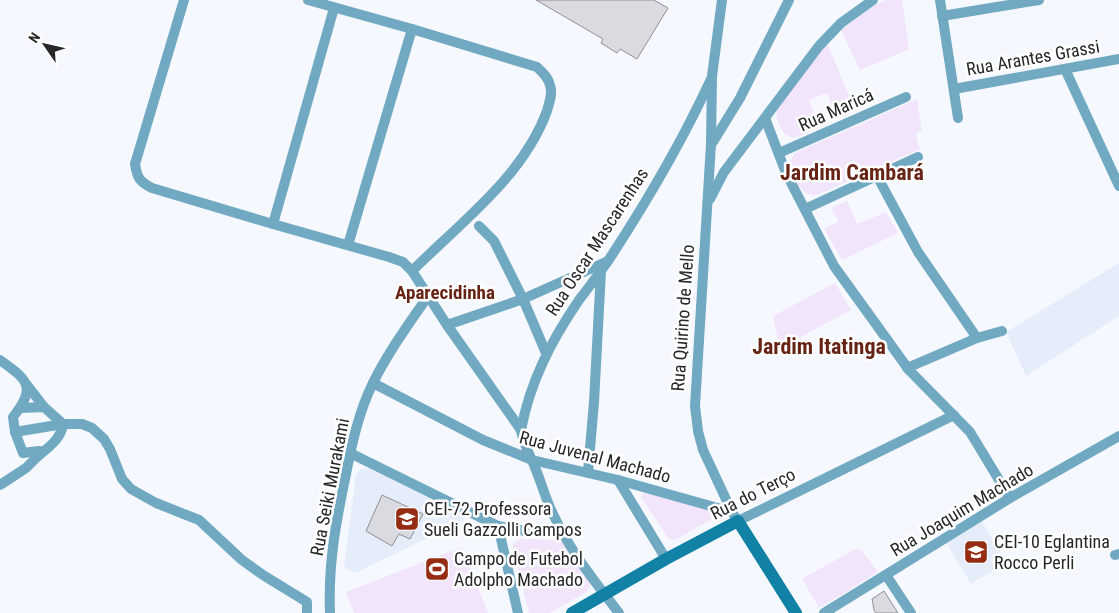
<svg xmlns="http://www.w3.org/2000/svg" width="1119" height="613" font-family="'Roboto Condensed',sans-serif">
<style>
.built{fill:#e4edf9}
.green{fill:#f1e4fb}
.building{fill:#dadae1;stroke:#8f9095}
.lines{fill:none;stroke-linecap:round;stroke-linejoin:round}
.street{stroke:#70a9c1;stroke-width:10}
.secondary{stroke:#1181a5;stroke-width:12}
.labels{text-anchor:middle;stroke-width:5;stroke-linejoin:round;paint-order:stroke}
.street-label{font-size:18px;fill:#252729;stroke:#fff}
.poi-label{font-size:18px;fill:#252729;stroke:#fff;text-anchor:start}
.neighbourhood-label{font-size:19px;font-weight:bold;fill:#672415;stroke:#fff}
.district-label{font-size:22px;font-weight:bold;fill:#672415;stroke:#fff}
</style>
<rect width="100%" height="100%" fill="#f5f9ff"/>
<g class="built">
<path d="M1119,263V316L1026,376L1006,332Z"/>
<path d="M368,468L466,516L463,521L357,572H353L346,569L344,566L356,475L361,469Z"/>
<path d="M981,520L1007,562L971,584L945,541Z"/>
</g>
<g class="green">
<path d="M887,0H902L909,49L860,70L841,30L875,5Z"/>
<path d="M827,44L856,111L838,118L827,93L809,100L819,127C812,130 804,135 797,137C783,140 774,119 777,108C777,105 779,103 780,101Z"/>
<path d="M917,99L922,132L918,131L916,136L920,149L819,194C816,195 814,196 811,195C800,194 790,170 790,161L795,153Z"/>
<path d="M847,201L857,224L886,212L898,233L842,260L824,228L839,222L831,208Z"/>
<path d="M835,283L851,310L780,348L773,316Z"/>
<path d="M645,493C664,498 699,502 712,515L710,520L675,540L669,539L641,497L642,494Z"/>
<path d="M521,539L561,540L589,580L590,586L586,592L550,613H529L513,552V545L516,541Z"/>
<path d="M462,547L488,613H354L346,592Z"/>
<path d="M857,548L861,550L878,572L819,608L802,579Z"/>
</g>
<g class="building">
<path d="M536,0H654L668,8L637,59L620,49L617,53L601,43L603,39Z"/>
<path d="M382,495L423,514L410,539L399,534L392,546L366,531Z"/>
<path d="M884,591L898,613H876L874,610L872,599Z"/>
</g>
<g class="lines">
<g class="street">
<path d="M184,0L135,164C137,178 140,182 152,188L273,224L389,257L403,262L412,271L447,325L521,430C523,445 531,456 536,470C543,487 547,504 556,520C571,552 598,586 619,613"/>
<path d="M308,0L412,29L537,67C543,73 548,77 550,85C553,94 549,103 547,111C523,177 460,223 412,271"/>
<path d="M722,0L712,76L711,144L695,406L698,431L703,450L732,512L738,521L954,415"/>
<path d="M940,0L958,118"/>
<path d="M942,16L1039,0"/>
<path d="M1065,69L1119,186"/>
<path d="M954,89L1119,59"/>
<path d="M765,118L786,173L834,266L909,370L970,432L1010,498"/>
<path d="M713,142L740,98L789,0"/>
<path d="M779,153L906,97"/>
<path d="M877,176L918,252L977,338"/>
<path d="M710,199L724,172L819,46L841,23L873,0"/>
<path d="M805,209L918,157"/>
<path d="M273,224L334,8"/>
<path d="M479,226L494,241L523,299L546,353"/>
<path d="M348,245L412,29"/>
<path d="M447,325L523,299L608,261"/>
<path d="M0,360C28,380 37,387 13,417L15,432L63,424H82L92,428L104,439L110,449L122,479L131,489L156,503L199,520L242,560L263,575L307,602V613"/>
<path d="M907,368L977,338L1002,331"/>
<path d="M373,383L483,440L532,460L618,480L732,512"/>
<path d="M27,385L44,407"/>
<path d="M21,408L44,407L63,424C61,439 49,447 38,456"/>
<path d="M521,430C530,382 551,341 579,300C589,287 599,274 608,261C646,203 682,142 711,79"/>
<path d="M350,453L498,526L525,531L562,532"/>
<path d="M588,472L594,402L601,271"/>
<path d="M618,480L666,559"/>
<path d="M0,485L26,468L40,454L39,451L23,453L15,432"/>
<path d="M498,526L518,613"/>
<path d="M1115,555L1119,554"/>
<path d="M886,575L911,613"/>
<path d="M330,613C328,563 336,522 346,474C352,443 359,411 373,383C388,352 409,324 428,296"/>
<path d="M824,613L1010,498L1119,436"/>
</g>
<path class="secondary" d="M572,613L666,559L738,521L796,613"/>
</g>
<defs>
<symbol id="school-square" viewBox="-11 -11 22 22"><rect x="-9" y="-9" width="18" height="18" rx="4" fill="#952d15" stroke="#fff"/><path d="M0-5L7-2L0 1L-7-2ZM-4 1L0 2.5L4 1V4Q0 6-4 4Z" fill="#fff"/></symbol>
<symbol id="stadium-square" viewBox="-11 -11 22 22"><rect x="-9" y="-9" width="18" height="18" rx="4" fill="#952d15" stroke="#fff"/><path d="M0-5a6.5 5 0 1 0 0 10a6.5 5 0 1 0 0-10ZM-3.5-1.8h7v3.6h-7Z" fill="#fff"/></symbol>
</defs>
<g fill-rule="evenodd">
<use href="#school-square" x="393" y="505" width="28" height="28"/>
<use href="#school-square" x="962" y="538" width="28" height="28"/>
<use href="#stadium-square" x="423" y="555" width="28" height="28"/>
</g>
<g class="labels">
<g class="street-label">
<text transform="translate(1033 58) rotate(-10)" y="6">Rua Arantes Grassi</text>
<text transform="translate(836 110) rotate(-24)" y="6">Rua Maricá</text>
<text transform="translate(597 242) rotate(-57)" y="6">Rua Oscar Mascarenhas</text>
<text transform="translate(683 318) rotate(-86)" y="6">Rua Quirino de Mello</text>
<text transform="translate(595 457) rotate(15)" y="6">Rua Juvenal Machado</text>
<text transform="translate(330 487) rotate(-79)" y="6">Rua Seiki Murakami</text>
<text transform="translate(753 494) rotate(-27)" y="6">Rua do Terço</text>
<text transform="translate(962 510) rotate(-31)" y="6">Rua Joaquim Machado</text>
</g>
<g class="poi-label">
<text x="424" y="515">CEI-72 Professora<tspan x="424" dy="21">Sueli Gazzolli Campos</tspan></text>
<text x="994" y="548">CEI-10 Eglantina<tspan x="994" dy="21">Rocco Perli</tspan></text>
<text x="454" y="565">Campo de Futebol<tspan x="454" dy="21">Adolpho Machado</tspan></text>
</g>
<g class="neighbourhood-label">
<text x="445" y="299">Aparecidinha</text>
</g>
<g class="district-label">
<text x="852" y="180">Jardim Cambará</text>
<text x="819" y="354">Jardim Itatinga</text>
</g>
</g>
<g transform="translate(45 45) rotate(304)" stroke="#ffffff" stroke-width="4" paint-order="stroke">
<path d="M0-4L9 19L0 12L-9 19Z" fill="#252729"/>
<text y="-8" font-size="14" font-weight="bold" text-anchor="middle" fill="#252729">N</text>
</g>
</svg>
